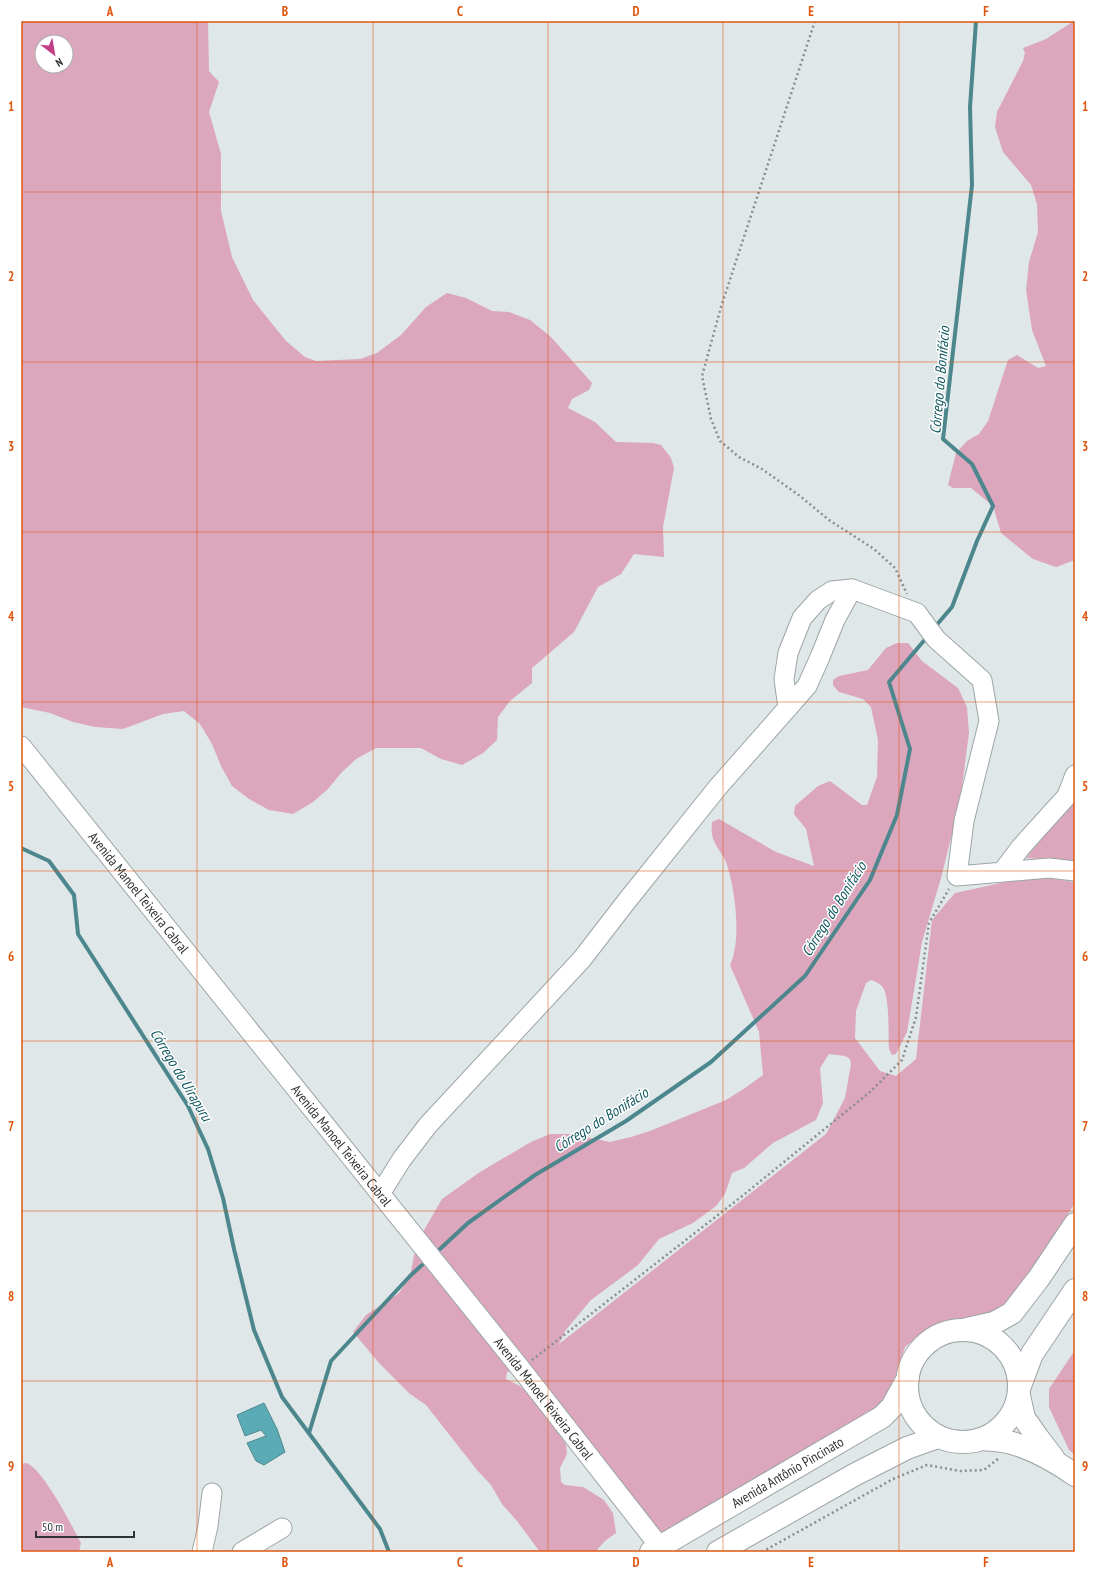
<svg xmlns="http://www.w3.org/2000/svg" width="1096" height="1573" font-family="'PT Sans Narrow',sans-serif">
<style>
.green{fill:#dca6bd;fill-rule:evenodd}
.water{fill:#5aabb5;stroke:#4d878e}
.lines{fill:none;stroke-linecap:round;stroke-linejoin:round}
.stream{stroke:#4d878e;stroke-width:4}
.minor-casing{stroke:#9da5a6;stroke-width:21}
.major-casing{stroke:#9da5a6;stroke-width:24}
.path{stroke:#888e8e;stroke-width:2.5;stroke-dasharray:2 3;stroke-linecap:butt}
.minor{stroke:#fff;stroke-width:19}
.major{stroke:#fff;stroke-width:22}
.grid{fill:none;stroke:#df570e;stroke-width:1;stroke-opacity:0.55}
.labels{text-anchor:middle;stroke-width:3;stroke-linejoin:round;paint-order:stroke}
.street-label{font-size:14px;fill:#2f3333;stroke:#fff}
.water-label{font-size:15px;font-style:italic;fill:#115860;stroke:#fff}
.neatline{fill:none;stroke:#df570e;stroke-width:1.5}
.grid-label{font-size:13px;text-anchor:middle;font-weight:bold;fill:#df570e}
</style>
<rect width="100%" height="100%" fill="#dfe7e8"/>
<g class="green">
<path d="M21,21H208L209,71L219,82L209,112L221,154V211L232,257L253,300L286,341L305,357L316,361L360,359L377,353L401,335L426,307L447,293L466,298L492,311L509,312L530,320L551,337L592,383L589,390L572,399L568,408L595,422L616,442L653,443L661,445L671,458L674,468L663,527L664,557L634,554L621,574L598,587L574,632L532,668V683L510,701L498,717L497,740L483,753L462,765L441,759L421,748H376L356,759L341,773L328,789L313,802L293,814L269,810L249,799L232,786L221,766L212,744L200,724L184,711L163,714L123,729L95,727L73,722L50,713L21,707ZM42,42H66V66H42Z"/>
<path d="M1074,21H1075V560L1056,567L1033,559L1001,533L993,506L971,488H953L948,485L956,453L967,441L979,434L988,421L1008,360L1017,355L1038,368L1046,366L1032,330L1026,290L1029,262L1038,232L1037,204L1031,185L1003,152L995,127L997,112L1023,61L1025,53L1023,48L1046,39Z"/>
<path d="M897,643H908L922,661L958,688L967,707L969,733L960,802L941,878L922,942L907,1032L896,1054L892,1055L889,1049C888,1032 890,1005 884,989C881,984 877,982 871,980L866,983L856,1011L855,1038L880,1071L896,1076L916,1059L932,920L955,893L1010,881L1046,878L1075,882V1203L1023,1284L1002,1307L973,1320L932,1327L905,1347L890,1391L870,1421L670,1535L656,1534L518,1370L507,1372L506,1379L520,1386L535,1400L566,1444L567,1454L560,1468L561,1482L565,1485L583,1487L604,1500L613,1513L616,1533L605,1541L595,1552H540L517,1521L502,1504L491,1485L477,1470L426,1405L410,1394L379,1363L353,1332L366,1315L399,1293L410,1276L414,1256L420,1237L442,1199L480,1172L531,1142L550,1134H570L610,1142L631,1137L650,1131L726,1100L745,1088L763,1075L759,1032L730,965C742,941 735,889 727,865C724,854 713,845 712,834C711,831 712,826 712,822L719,819L776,852L814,866L806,829L794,814L795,806L818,786L830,781L862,805H867L877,777L878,740L871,707L863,699L839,692L833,685V680L839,676L868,670L886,648ZM829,1054L845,1056L850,1059L851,1064L845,1098L826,1134L559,1344L565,1331L591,1300L638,1265L659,1239L693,1223L716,1206L725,1194L732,1173L744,1168L773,1143L816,1120L823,1103L820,1068Z"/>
<path d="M1075,795V861L1026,858L1071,802Z"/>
<path d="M1075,1350V1455L1069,1450L1049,1407V1389Z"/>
<path d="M26,1463C42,1467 72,1526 81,1543L79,1552H21V1464Z"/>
</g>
<path class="water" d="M264,1403L277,1429L285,1452L264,1465L256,1461L247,1443L266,1436L261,1430L245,1436L237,1415Z"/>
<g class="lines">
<g class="stream">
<path d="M934,628L952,607L977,541L993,506L972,464L943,439L972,185L970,107L976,21"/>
<path d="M21,848L49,861L74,895L78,934L188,1106L208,1149L223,1198L234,1249L254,1330L282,1397L380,1529L389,1552"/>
<path d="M440,1249L468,1223L535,1175L626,1121L711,1062L805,976L870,880L897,815L910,749L889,682L927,637"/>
<path d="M309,1433L331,1361L410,1276L422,1265"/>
</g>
<defs>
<g id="minor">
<path d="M788,708L784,679L788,653L802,618L818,600L832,591L852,589"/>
<path id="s1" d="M21,746L521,1369L660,1547"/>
<path d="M1002,872L1021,847L1067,796L1075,775"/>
<path d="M380,1194L402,1159L428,1125L582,959L626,902L718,787L807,686L820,657L835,620L852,589L917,613L936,639L982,680L989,721L964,821L957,876L1049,868L1075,871"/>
<path d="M202,1552L208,1526L212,1493"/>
<path d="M242,1552L282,1528"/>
</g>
<g id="major">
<path d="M967,1329L994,1323L1012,1313L1039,1278L1075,1224"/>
<circle cx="963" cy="1386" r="56"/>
<path d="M1020,1386L1032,1354L1075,1290"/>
<path d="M1019,1396L1024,1418L1038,1438L1054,1459"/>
<path d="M983,1439C991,1440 1000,1440 1008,1442C1032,1448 1055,1461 1075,1475"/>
<path id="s2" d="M651,1552L882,1417L892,1407L908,1378"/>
<path d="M718,1552L854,1475L907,1448L938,1437"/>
</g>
</defs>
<use href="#minor" class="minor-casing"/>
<use href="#major" class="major-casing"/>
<g class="path">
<path d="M815,21L721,307L702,376L711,419L720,441L739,457L762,469L800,496L829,520L874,549L895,568L907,594"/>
<path d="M532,1360L741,1197L870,1092L902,1060L916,1017L929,923L949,889"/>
<path d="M762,1552L893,1479L927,1465L960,1471L984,1470L999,1458"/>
</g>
<use href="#minor" class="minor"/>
<use href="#major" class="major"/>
</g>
<path class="grid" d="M197,21V1552M373,21V1552M548,21V1552M723,21V1552M899,21V1552M21,192H1075M21,362H1075M21,532H1075M21,702H1075M21,871H1075M21,1041H1075M21,1211H1075M21,1381H1075"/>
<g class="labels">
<g class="street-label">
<text dy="5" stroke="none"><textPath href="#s1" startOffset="188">Avenida Manoel Teixeira Cabral</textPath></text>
<text dy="5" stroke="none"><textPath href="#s1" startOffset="512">Avenida Manoel Teixeira Cabral</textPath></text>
<text dy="5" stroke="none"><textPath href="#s1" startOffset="836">Avenida Manoel Teixeira Cabral</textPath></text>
<text dy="5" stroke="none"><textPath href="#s2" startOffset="158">Avenida Antônio Pincinato</textPath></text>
</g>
<g class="water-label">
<text transform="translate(940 380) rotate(-85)" y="5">Córrego do Bonifácio</text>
<text transform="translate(834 909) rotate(-58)" y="5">Córrego do Bonifácio</text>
<text transform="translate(181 1075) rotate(59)" y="5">Córrego do Uirapuru</text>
<text transform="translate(601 1120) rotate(-32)" y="5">Córrego do Bonifácio</text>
</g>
</g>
<rect width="1096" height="1573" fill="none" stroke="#ffffff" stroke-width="44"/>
<g transform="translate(54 54) rotate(149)"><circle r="19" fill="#ffffff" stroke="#acadad"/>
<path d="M0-3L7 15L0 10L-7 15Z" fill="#c23f86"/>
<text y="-6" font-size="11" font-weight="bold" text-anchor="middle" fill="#2f3333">N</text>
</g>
<path d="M36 1531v6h98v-6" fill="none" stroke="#2f3333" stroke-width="2"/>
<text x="42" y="1531" font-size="12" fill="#2f3333" stroke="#ffffff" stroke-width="3" paint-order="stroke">50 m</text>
<rect x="22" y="22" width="1052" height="1529" class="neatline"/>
<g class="grid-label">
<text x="110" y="16">A</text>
<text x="285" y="16">B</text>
<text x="460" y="16">C</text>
<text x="636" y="16">D</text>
<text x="811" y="16">E</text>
<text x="986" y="16">F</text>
<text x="11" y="111">1</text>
<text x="1085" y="111">1</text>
<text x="11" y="281">2</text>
<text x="1085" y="281">2</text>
<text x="11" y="451">3</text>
<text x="1085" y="451">3</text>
<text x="11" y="621">4</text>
<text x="1085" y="621">4</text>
<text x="11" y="791">5</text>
<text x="1085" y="791">5</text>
<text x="11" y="961">6</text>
<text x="1085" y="961">6</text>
<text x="11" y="1131">7</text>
<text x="1085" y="1131">7</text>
<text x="11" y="1301">8</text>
<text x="1085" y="1301">8</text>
<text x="11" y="1471">9</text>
<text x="1085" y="1471">9</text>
<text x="110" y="1567">A</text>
<text x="285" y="1567">B</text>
<text x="460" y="1567">C</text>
<text x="636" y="1567">D</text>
<text x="811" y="1567">E</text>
<text x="986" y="1567">F</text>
</g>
</svg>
